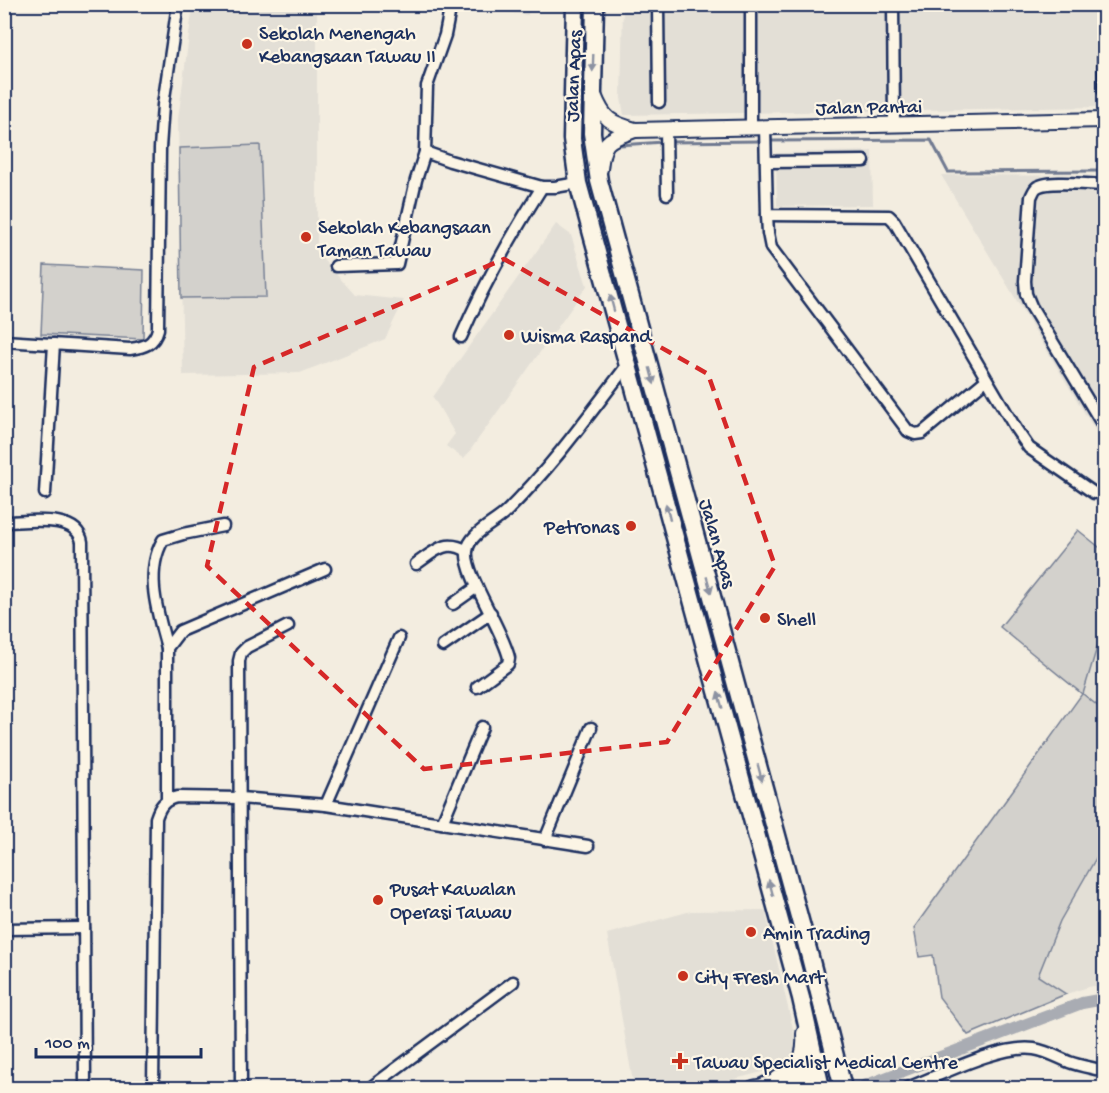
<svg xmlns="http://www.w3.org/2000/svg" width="1109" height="1093" font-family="'Gochi Hand',sans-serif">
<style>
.built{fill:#e3dfd6}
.green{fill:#d3d1cc;stroke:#778095;stroke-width:1.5}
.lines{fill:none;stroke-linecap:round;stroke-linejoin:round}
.stream{stroke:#707a91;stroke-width:3}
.canal{stroke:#a9acb3;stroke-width:12}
.minor-casing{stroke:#1b2f5e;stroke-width:15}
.tertiary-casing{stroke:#1b2f5e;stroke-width:18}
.trunk-casing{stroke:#1b2f5e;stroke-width:21}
.minor{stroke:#fcf5e5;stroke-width:10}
.tertiary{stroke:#fcf5e5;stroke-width:14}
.trunk{stroke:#fcf5e5;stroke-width:16}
.oneway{fill:#8c92a2}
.marked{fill:none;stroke:#d62828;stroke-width:4.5;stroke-dasharray:12 8;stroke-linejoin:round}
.poi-dot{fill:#c8321e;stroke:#fcf5e5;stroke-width:2}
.labels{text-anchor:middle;stroke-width:4.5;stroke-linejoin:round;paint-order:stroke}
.poi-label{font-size:20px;fill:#1b2f5e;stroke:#fcf5e5;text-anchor:start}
.street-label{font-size:20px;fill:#1b2f5e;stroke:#fcf5e5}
</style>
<rect width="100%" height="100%" fill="#f3ede0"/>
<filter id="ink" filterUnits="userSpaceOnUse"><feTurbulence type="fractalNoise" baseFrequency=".0167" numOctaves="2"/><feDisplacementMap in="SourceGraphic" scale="12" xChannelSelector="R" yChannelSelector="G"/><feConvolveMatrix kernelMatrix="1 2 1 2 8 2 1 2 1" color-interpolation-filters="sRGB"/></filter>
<g filter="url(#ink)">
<g class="built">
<path d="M193,5H299L317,13V253L355,295L404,300L385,339L300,373L183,375L178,119Z"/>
<path d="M450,5H529L528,15Z"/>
<path d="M623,5H1104V107L624,115L621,98Z"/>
<path d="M872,151L873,205L777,206L776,153Z"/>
<path d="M941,175L1104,176V445Z"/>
<path d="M556,224L571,235L587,286L464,459L446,446L455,434L433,397Z"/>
<path d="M1104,624V711L1083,694Z"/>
<path d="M1104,844V987L1092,986L1066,994L1038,976L1060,921Z"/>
<path d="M765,910L795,1037V1051L786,1066L700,1088H634L607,934L691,911Z"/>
</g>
<g class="green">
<path d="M260,145L266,297L181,298L179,148Z"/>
<path d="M44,265L144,270L143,339L41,334Z"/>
<path d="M1078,530L1104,551V624L1083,694L1104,711V844L1060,921L1038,976L1066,994L968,1035L939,997L933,955L919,957L914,928L1082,694L1000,627Z"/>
</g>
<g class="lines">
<g class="stream">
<path d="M769,141L931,140L948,172L1104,171"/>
<path d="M670,142L762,141"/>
<path d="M620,145L663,142"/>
</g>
<path class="canal" d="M864,1086L1082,1003L1104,999"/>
<defs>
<g id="minor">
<path d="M451,4L445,35L427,86L425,152L450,161L542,187H555L578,183"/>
<path d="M658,4L659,102"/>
<path d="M751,4V127"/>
<path d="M893,4L894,125"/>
<path d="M1103,4L1104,91"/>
<path d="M765,127L767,215L889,216L894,221L1016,429L1029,448L1094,493"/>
<path d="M666,129L667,194"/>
<path d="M767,162L864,161"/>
<path d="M1104,185C1090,185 1046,179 1036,188C1034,190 1032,195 1031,197L1025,281L1026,294L1031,306L1104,427"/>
<path d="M767,215L768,233L771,248L908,431L915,434L922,433L986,380"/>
<path d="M336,266L397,264L416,180L425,152"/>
<path d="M461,337C484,284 511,236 542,187"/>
<path d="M4,341L130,349C145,347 154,344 158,329L160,148L163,105L178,4"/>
<path d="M45,493L54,344"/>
<path d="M4,522C27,522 77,513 82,542L85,1088"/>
<path d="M416,564C434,552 445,538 467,551"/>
<path d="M453,604L477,587"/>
<path d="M443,646L491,613"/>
<path d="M167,648C158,614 144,573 163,540L183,534L223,526"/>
<path d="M477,687L508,664L509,658C503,630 464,574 467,551C469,534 493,524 505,513C551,468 589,415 628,364"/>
<path d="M167,799V648L180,631L325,569"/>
<path d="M326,805L399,638"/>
<path d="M442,823L482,727"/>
<path d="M545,840L591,728"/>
<path d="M4,929L84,928"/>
<path d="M241,1086L239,661L241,653L247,647L288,626"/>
<path d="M153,1088L156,818C160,806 164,800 177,797L240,798L326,805L588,846"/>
<path d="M370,1088L513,982"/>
<path d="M907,1088C939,1076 1000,1044 1034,1049C1047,1051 1057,1057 1069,1062C1080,1066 1093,1068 1104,1071"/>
</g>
<g id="tertiary">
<path d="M594,95C604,120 610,123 635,130"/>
<path d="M600,169C603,139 608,140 635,130L1104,120"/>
<path d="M777,1079C799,1066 806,1059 804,1033"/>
<path d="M753,1088C770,1085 792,1080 808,1088"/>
</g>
<g id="trunk">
<path d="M575,4L572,139L578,183L801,998L821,1088"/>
<path d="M595,4L592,133L599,181L810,957L843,1088"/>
<path d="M765,1086C784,1080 810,1076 822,1059"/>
</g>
</defs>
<use href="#minor" class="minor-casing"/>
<use href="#tertiary" class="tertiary-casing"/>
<use href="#trunk" class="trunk-casing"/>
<use href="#minor" class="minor"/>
<use href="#tertiary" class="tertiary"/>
<use href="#trunk" class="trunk"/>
</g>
<defs><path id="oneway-solid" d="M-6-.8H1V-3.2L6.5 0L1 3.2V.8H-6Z" transform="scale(1.5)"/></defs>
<g class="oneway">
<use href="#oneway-solid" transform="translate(593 63) rotate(92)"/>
<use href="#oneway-solid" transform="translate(612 303) rotate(-105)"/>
<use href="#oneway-solid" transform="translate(652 376) rotate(75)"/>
<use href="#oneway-solid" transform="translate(668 512) rotate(-104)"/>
<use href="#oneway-solid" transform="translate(709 585) rotate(74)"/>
<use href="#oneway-solid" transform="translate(720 700) rotate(-106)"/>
<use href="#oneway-solid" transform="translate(760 773) rotate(75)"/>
<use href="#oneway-solid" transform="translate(771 888) rotate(-105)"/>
</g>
</g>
<path class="marked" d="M504,259L708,374L775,566L667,742L424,769L207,566L254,367Z"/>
<g class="poi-dot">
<circle cx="247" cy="44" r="6"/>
<circle cx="306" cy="237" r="6"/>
<circle cx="509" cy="335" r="6"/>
<circle cx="631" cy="526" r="6"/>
<circle cx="765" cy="618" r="6"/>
<circle cx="378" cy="900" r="6"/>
<circle cx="751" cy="932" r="6"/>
<circle cx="683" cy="976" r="6"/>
<path d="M677 1052h6v6h6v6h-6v6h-6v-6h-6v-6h6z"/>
</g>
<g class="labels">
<g class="poi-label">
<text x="259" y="39">Sekolah Menengah<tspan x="259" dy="23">Kebangsaan Tawau II</tspan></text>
<text x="318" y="233">Sekolah Kebangsaan<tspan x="318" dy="23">Taman Tawau</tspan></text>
<text x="521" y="342">Wisma Raspand</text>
<text x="619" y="533" text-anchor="end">Petronas</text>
<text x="777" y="625">Shell</text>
<text x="390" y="895">Pusat Kawalan<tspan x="390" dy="23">Operasi Tawau</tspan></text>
<text x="763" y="939">Amin Trading</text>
<text x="695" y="983">City Fresh Mart</text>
<text x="694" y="1068">Tawau Specialist Medical Centre</text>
</g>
<g class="street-label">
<text transform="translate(572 76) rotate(-88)" y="7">Jalan Apas</text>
<text transform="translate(869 106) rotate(-1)" y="7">Jalan Pantai</text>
<text transform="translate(719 543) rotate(74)" y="7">Jalan Apas</text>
</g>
</g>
<rect width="1109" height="1093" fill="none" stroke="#fcf5e5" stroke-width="24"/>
<rect x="12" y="12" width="1085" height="1069" fill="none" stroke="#1b2f5e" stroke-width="2" filter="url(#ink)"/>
<path d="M36 1048v9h165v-9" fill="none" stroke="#1b2f5e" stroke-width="3"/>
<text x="45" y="1048" font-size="18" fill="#1b2f5e" stroke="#fcf5e5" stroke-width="4.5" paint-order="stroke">100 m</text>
</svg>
